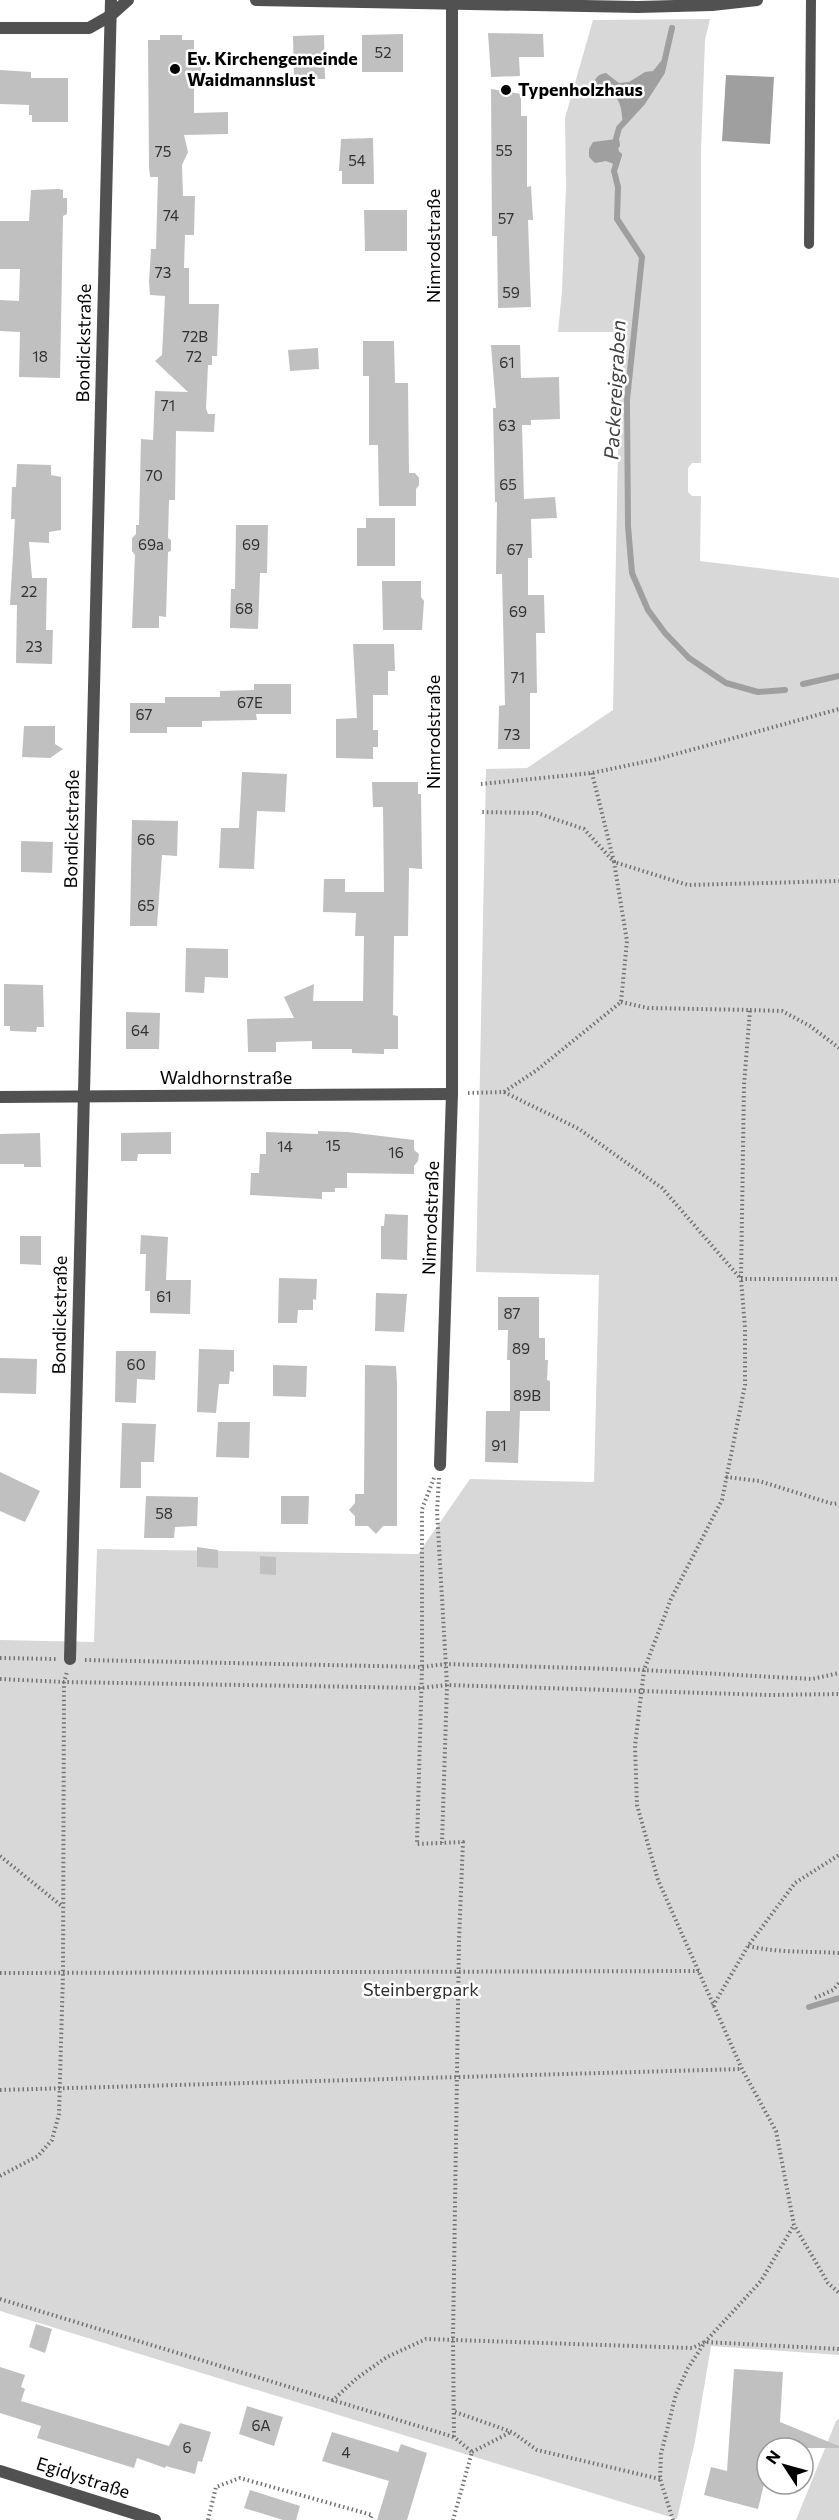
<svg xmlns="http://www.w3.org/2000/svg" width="839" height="2520" font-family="Commissioner,sans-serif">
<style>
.green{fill:#d8d8d8}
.water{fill:#9f9f9f}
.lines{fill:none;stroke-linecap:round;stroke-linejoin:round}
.stream{stroke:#9f9f9f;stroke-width:6}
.building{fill:#c0c0c0}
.path{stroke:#737373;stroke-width:4;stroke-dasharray:1.5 3;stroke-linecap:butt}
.lane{stroke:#515151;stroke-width:10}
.street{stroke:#515151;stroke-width:12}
.poi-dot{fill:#000;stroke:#fff;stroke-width:2}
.labels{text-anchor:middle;stroke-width:5;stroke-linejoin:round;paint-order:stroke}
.number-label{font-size:15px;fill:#303030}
.poi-label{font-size:18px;font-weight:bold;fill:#000;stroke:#fff;text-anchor:start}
.street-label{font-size:18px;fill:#000;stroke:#fff}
.park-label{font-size:18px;fill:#2f2f2f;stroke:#fff}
.water-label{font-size:20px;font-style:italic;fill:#404040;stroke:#fff}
</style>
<rect width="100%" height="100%" fill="#fff"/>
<g class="green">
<path d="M710,19L705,40L701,149V463H692L688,468V492L692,496H701L700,561L839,578V2355L711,2346L695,2441L677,2519L0,2311V1640L94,1642L97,1549L418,1554L470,1479L594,1482L599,1275L476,1272L486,769L527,768L613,710L619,396L627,332H558L562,291L566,186L565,118L593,20Z"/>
<path d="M839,2419V2520H796L836,2421Z"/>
</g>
<g class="water">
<path d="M666,55C659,83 643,103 623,124C621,109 622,96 605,91L593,94L591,90C594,81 596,74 606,73L619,83L629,82L645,72L653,71Z"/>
<path d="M726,75L774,77L770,144L722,141Z"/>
<path d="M616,139L620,155L616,165L606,161L595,163L589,157V149L593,142Z"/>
</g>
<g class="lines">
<g class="stream">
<path d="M617,145L616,139L619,128L642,103L662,72L672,28"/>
<path d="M619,155L614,171L618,187L617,219L642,257L627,400L628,526L632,573L648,610L665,633L689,658L726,683L758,692L785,690"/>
<path d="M803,684L839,676"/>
<path d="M809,2007L839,1998"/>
</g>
</g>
<g class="building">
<path d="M488,33L543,34L544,57H519L520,76L491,77Z"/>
<path d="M403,34V72H362V35Z"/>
<path d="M160,35H182V40H194V60H201V79H194V113L228,112V134L184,135L188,152L182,165L183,196H195L194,235H185L184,268H189V304H219L217,356H212V365H208L206,408L208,414H215L214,432L176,431L175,500H169L168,538L171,540V551L168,552L166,617L159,616V628H132L135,555L132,551V538L136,534V525H139L141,439L153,440L155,391L188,392L155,361L162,355L165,296L150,295L149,282L151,249H156L158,177H150L149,167L148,40H160Z"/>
<path d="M324,35L325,79H294L293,36Z"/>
<path d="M0,70L31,72V78H68V122H32V115H29V105L0,104Z"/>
<path d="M491,89L521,94V116H527V187L531,186L533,220H528L531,307L498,308L497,236H492Z"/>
<path d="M373,138L374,184H342V171H339L341,139Z"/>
<path d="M59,189L63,190V198H67V214L63,216L60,378L19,377L20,332L0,331V300L19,301L20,269H0V221H29L31,190Z"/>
<path d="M364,210H407V251H365Z"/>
<path d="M363,341H394L395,383H408L409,473H415L419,478V485L416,489V506H379L378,445H369V376H363Z"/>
<path d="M491,345H520L521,378L559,377L560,419L531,420V425H522L524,499L555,497L557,518L531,519L532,558H528V595H544L545,633H536L537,693H530V749H498L499,706L505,705L502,574H496L497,502H495L493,408H496Z"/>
<path d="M318,348L319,369L290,371L288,350Z"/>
<path d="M17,464L51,465V475L61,477V530L49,532V543L29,542L32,578H47L46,630H53L52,664L16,663L17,605H10L15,519H11L12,487H16Z"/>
<path d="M366,518H395V566H357V528H366Z"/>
<path d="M236,525H268L267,573H260L258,629L230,628L231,589H235Z"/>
<path d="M382,581H421V597L424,601L422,630H383Z"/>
<path d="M353,644H394L395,671H388V695H373V730H378V747H373V759L336,758V719L357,718Z"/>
<path d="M254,684H291V714H256L257,720L202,721V727H167V733H130V703H165V697H220V691L254,690Z"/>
<path d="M24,726H55V744L63,749L50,758L22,757Z"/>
<path d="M242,772L287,774L285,812L257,811L254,869L219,868L221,828H239Z"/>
<path d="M372,782H418V794H421L422,869L409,868L408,936H394L393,1015L398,1016V1049H384V1054L352,1053V1049H312V1041L276,1042V1052H248L247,1019L294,1018L284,997L314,984L313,1001H363L364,936H355L356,913L323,912L324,879H345V892H384L383,807H373Z"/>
<path d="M132,820L178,821L177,856L162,855L157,926H130Z"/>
<path d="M21,841L53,842L52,873L21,872Z"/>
<path d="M186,948L228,949V978L205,977L204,993L185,992Z"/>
<path d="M4,984L43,985L44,1027H37L36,1032L10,1031V1026H4Z"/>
<path d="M126,1012L160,1013L159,1049H126Z"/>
<path d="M318,1131L348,1132L414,1140V1150L419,1154L418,1161L414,1166V1174L347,1173V1188H335V1192H322V1199L250,1195L251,1173H259L260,1154H266V1132L318,1134Z"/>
<path d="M171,1132V1154H138L137,1161H121V1133Z"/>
<path d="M40,1133L41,1167H24V1164H0V1134Z"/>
<path d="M385,1214L408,1215L407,1260L381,1259V1226H384Z"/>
<path d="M141,1235L168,1237L166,1280H191L190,1314L150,1313V1291H145L146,1254H140Z"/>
<path d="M20,1236H41V1265L20,1264Z"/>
<path d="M279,1278L317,1279L316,1300L313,1299V1310H298L297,1323H278Z"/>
<path d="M376,1293L407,1294L404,1332L375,1331Z"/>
<path d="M498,1297H539V1338H545V1360H548L547,1380L550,1381V1411H510V1360H507L508,1330H498Z"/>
<path d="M199,1349L234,1350V1372L230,1371L229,1384H219L216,1413L197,1412Z"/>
<path d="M116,1351H156L155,1380L137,1379L136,1403L115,1402Z"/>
<path d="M0,1358L37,1359L36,1394L0,1393Z"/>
<path d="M273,1365L307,1366L306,1397L273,1396Z"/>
<path d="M365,1365L396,1366L397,1384V1526H383L376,1534L368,1526H355V1516L349,1510L355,1503V1494H364Z"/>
<path d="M486,1411H520L518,1463L485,1462Z"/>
<path d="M218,1422H250L249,1458L216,1457Z"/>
<path d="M122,1423L156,1424L154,1462H141V1488H120Z"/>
<path d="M0,1472L40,1491L25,1522L0,1511Z"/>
<path d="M146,1496L198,1497L197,1526L175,1527L174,1538H144Z"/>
<path d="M281,1496H309L308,1524H281Z"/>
<path d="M197,1547L218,1550V1568L197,1567Z"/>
<path d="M260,1556L276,1557V1575L260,1574Z"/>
<path d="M36,2324L52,2329L45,2353L29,2347Z"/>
<path d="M0,2367L25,2375L21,2387L25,2389L21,2401L169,2446L180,2423L211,2432L202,2462L198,2461L195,2474L166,2466L165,2468L137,2458L134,2468L37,2438L41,2426L0,2413Z"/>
<path d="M734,2369L783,2372L780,2422L839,2446V2448H767V2486L764,2484L758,2509L704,2495L711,2467L727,2471Z"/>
<path d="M247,2406L283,2417L274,2446L239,2434Z"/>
<path d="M332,2432L398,2452L401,2444L427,2453L407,2520H377L389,2481L322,2461Z"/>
<path d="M250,2490L300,2506L296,2520H283L244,2508Z"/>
</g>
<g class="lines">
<g class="path">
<path d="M592,773L614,862L688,885L839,881"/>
<path d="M481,784L592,773L658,759L839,709"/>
<path d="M621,1002L648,1008L750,1010L744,1085L741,1279L745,1328V1385L722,1500L671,1599L644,1670L635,1746L637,1805L658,1880L742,2069L776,2131L794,2225L828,2283L839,2293"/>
<path d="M750,1010L782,1011L810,1026L839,1048"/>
<path d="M504,1092L579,1129L662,1188L741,1279H839"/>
<path d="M468,1093L504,1092L537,1070L621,1002L627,941L614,862L584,829L537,813L480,812"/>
<path d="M726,1477L759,1481L833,1504L839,1503"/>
<path d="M434,1478L422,1509V1667L417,1844L463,1842L459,1940L453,2338L454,2437L472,2452L453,2520"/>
<path d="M439,1478L437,1511L447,1685L442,1843"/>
<path d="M0,1658L56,1659"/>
<path d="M85,1660L422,1667L446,1664L644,1670L812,1679L839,1673"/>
<path d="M0,1679L64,1682L421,1688L447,1685L770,1695L839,1694"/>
<path d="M0,1856L63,1907"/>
<path d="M748,1946C778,1953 808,1951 839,1953"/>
<path d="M0,1973L700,1971"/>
<path d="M815,1998L833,1990L839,1983"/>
<path d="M713,2006L748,1946L795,1883L839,1855"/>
<path d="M0,2090L742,2069"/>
<path d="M0,2176L38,2156L52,2140L59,2114L63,1973L64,1682L67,1672"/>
<path d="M0,2299L454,2437"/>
<path d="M332,2401L357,2378L387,2357L426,2339L692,2348L705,2342L839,2349"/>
<path d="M455,2412L512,2432L537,2450L660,2479"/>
<path d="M472,2452L511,2432"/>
<path d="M208,2520L216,2487L240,2478L372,2515L370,2520"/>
<path d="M673,2520L660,2479L661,2454L676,2394L688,2368L705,2342L761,2281L794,2225"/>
</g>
<path class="lane" d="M809,244L811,0"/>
<g class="street">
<path d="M256,0L638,7L712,5L757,0"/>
<path d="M0,28H89L110,16L128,0"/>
<path d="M0,1097L452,1094"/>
<path d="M440,1465L452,1094V0"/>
<path d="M70,1659L111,0"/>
<path d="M0,2471L155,2520"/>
</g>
</g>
<g class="poi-dot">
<circle cx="175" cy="69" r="6"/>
<circle cx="506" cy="90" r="6"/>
</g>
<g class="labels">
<g class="number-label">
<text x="383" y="58">52</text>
<text x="504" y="156">55</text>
<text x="163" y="157">75</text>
<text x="357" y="166">54</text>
<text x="171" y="221">74</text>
<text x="506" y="224">57</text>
<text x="163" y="278">73</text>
<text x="511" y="298">59</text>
<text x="195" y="342">72B</text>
<text x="40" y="362">18</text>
<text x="194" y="362">72</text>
<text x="507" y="368">61</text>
<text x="168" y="411">71</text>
<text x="507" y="431">63</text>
<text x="154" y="481">70</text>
<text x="508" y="490">65</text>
<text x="151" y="550">69a</text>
<text x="251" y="550">69</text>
<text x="515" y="555">67</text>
<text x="29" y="597">22</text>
<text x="244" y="614">68</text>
<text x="518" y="617">69</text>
<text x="34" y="652">23</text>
<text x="518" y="683">71</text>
<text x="250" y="708">67E</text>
<text x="144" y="720">67</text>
<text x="512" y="740">73</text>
<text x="146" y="845">66</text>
<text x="146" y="911">65</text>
<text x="140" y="1036">64</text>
<text x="333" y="1151">15</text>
<text x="285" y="1152">14</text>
<text x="396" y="1158">16</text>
<text x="164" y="1302">61</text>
<text x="512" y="1319">87</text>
<text x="521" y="1354">89</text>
<text x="136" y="1370">60</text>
<text x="527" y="1401">89B</text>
<text x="499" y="1451">91</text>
<text x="164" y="1519">58</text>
<text x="261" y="2431">6A</text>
<text x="187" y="2453">6</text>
<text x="346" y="2458">4</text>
</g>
<g class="poi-label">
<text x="187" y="65">Ev. Kirchengemeinde<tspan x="187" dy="21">Waidmannslust</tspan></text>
<text x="518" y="96">Typenholzhaus</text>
</g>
<g class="street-label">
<text transform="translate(434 246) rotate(-90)" y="6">Nimrodstraße</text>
<text transform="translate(84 343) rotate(-89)" y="6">Bondickstraße</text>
<text transform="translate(434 732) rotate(-90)" y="6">Nimrodstraße</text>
<text transform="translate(72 829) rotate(-89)" y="6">Bondickstraße</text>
<text x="226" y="1084">Waldhornstraße</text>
<text transform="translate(431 1218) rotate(-88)" y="6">Nimrodstraße</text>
<text transform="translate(60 1315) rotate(-89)" y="6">Bondickstraße</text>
<text transform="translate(83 2478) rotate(18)" y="6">Egidystraße</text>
</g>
<g class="park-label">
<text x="421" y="1996">Steinbergpark</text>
</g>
<g class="water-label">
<text transform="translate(615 390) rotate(-87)" y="7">Packereigraben</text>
</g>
</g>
<g transform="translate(785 2466) rotate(306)"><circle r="28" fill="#ffffff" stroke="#999999" stroke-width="1.5"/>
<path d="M0-4.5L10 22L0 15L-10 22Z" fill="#000000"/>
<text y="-9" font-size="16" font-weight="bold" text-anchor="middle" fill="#000000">N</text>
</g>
</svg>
